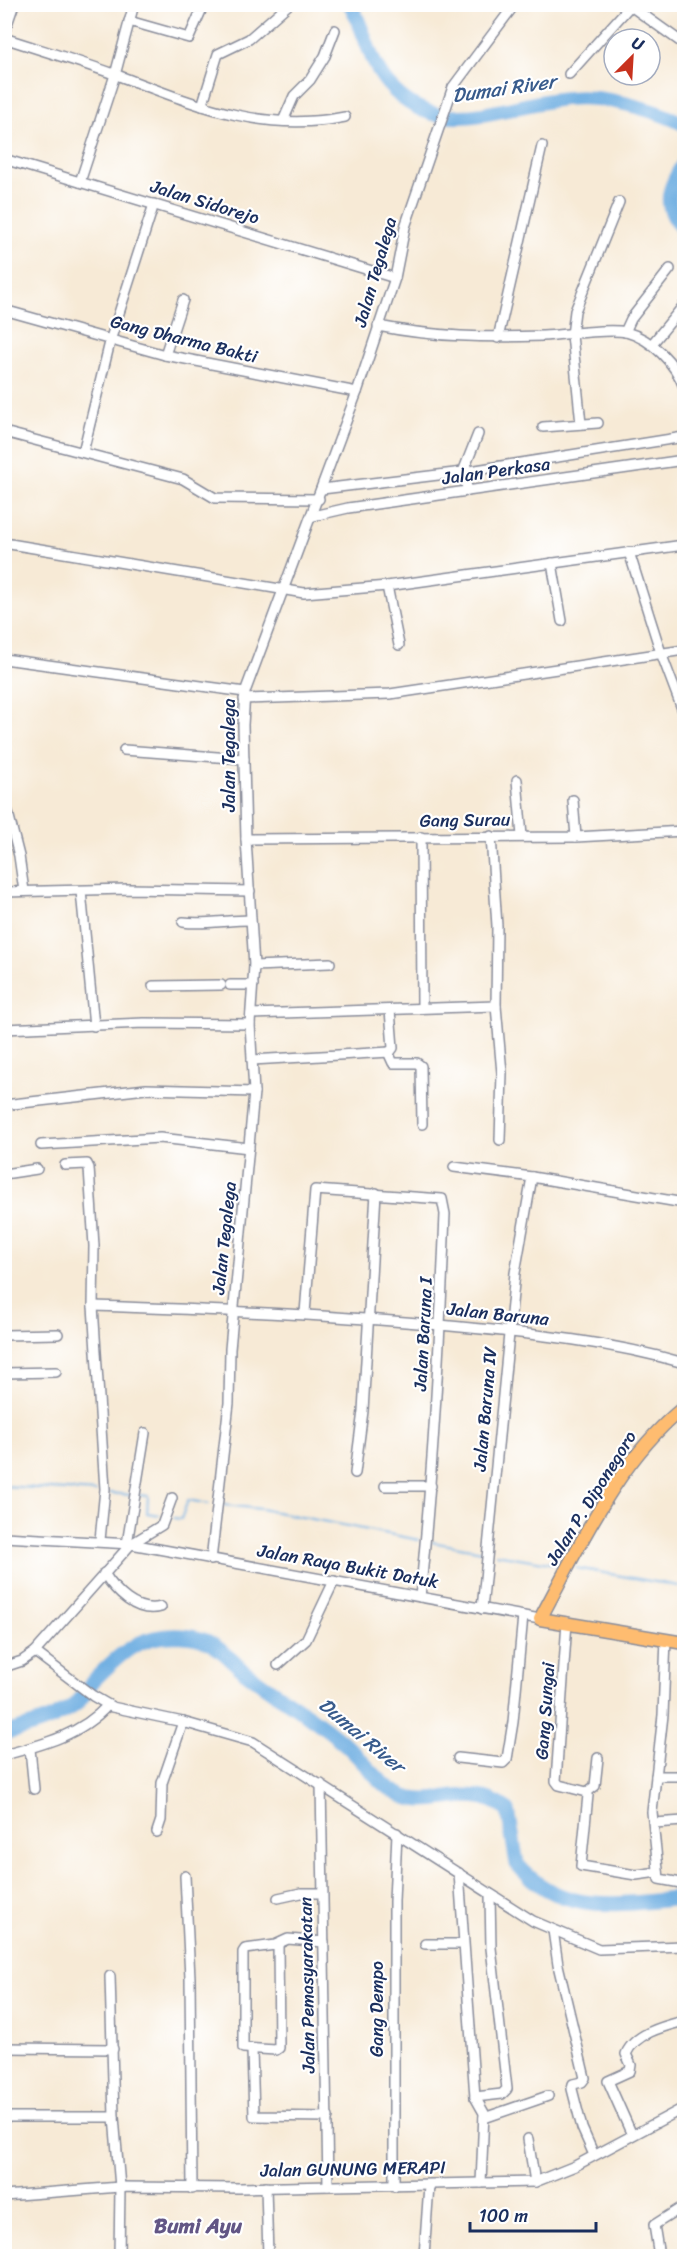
<svg xmlns="http://www.w3.org/2000/svg" width="689" height="2261" font-family="Sriracha,sans-serif">
<style>
.lines{fill:none;stroke-linecap:round;stroke-linejoin:round}
.stream{stroke:#6dade1;stroke-width:2}
.river{stroke:#6dade1;stroke-width:15}
.minor-casing{stroke:#898c9a;stroke-width:12}
.major-casing{stroke:#898c9a;stroke-width:15}
.minor{stroke:#fff;stroke-width:9}
.major{stroke:#febc70;stroke-width:12}
.labels{text-anchor:middle;stroke-width:4.5;stroke-linejoin:round;paint-order:stroke}
.street-label{font-size:18px;fill:#1b2f5e;stroke:#fff}
.water-label{font-size:20px;font-style:italic;fill:#385b8c;stroke:#fff}
.quarter-label{font-size:21px;font-weight:bold;fill:#625685;stroke:#fff}
</style>
<rect width="100%" height="100%" fill="#fff"/>
<filter id="ink" filterUnits="userSpaceOnUse"><feTurbulence type="fractalNoise" baseFrequency=".0167" numOctaves="2"/><feDisplacementMap in="SourceGraphic" scale="12" xChannelSelector="R" yChannelSelector="G"/><feConvolveMatrix kernelMatrix="1 2 1 2 8 2 1 2 1" color-interpolation-filters="sRGB"/></filter>
<filter id="wash" filterUnits="userSpaceOnUse"><feTurbulence type="fractalNoise" baseFrequency=".008" numOctaves="4" result="noise"/><feDisplacementMap in="SourceGraphic" scale="24" xChannelSelector="R" yChannelSelector="G"/><feGaussianBlur stdDeviation="1.35" result="paint"/><feColorMatrix in="noise" values="0 0 0 0 0 0 0 0 0 0 0 0 0 0 0 0 0 1.4 0 .05"/><feComposite in="paint" operator="in"/></filter>
<g filter="url(#wash)">
<rect width="100%" height="100%" fill="#f7ead6"/>
<g class="lines">
<g class="stream">
<path d="M4,1486L96,1492"/>
<path d="M110,1493L131,1495"/>
<path d="M137,1495L148,1496L147,1513L160,1515"/>
<path d="M224,1505L261,1509L419,1540"/>
<path d="M174,1518L181,1519L188,1500L209,1504"/>
<path d="M432,1542L482,1551"/>
<path d="M496,1554L561,1565"/>
<path d="M576,1568L684,1587"/>
</g>
<g class="river">
<path d="M350,4C365,29 368,60 387,83C445,151 515,94 588,98C616,99 660,112 684,124"/>
<path d="M684,163C667,190 662,205 684,231"/>
<path d="M4,1733C28,1728 57,1719 76,1704C84,1697 88,1686 95,1679C112,1662 131,1643 154,1638C170,1634 194,1635 208,1642C223,1649 234,1664 247,1673C280,1698 316,1718 346,1745C362,1759 374,1778 392,1790C431,1817 466,1777 508,1810L517,1864C562,1918 624,1903 684,1898"/>
</g>
</g>
</g>
<g filter="url(#ink)">
<g class="lines">
<defs>
<g id="minor">
<path d="M628,4L684,44"/>
<path d="M129,21L189,38L204,4"/>
<path d="M4,33L14,4"/>
<path d="M4,38C41,50 78,61 114,74C192,103 260,134 345,117"/>
<path d="M569,74L630,6"/>
<path d="M202,106L218,54L249,39L289,4"/>
<path d="M283,121L294,96L310,80L325,56L335,30"/>
<path d="M4,159L395,278"/>
<path d="M80,182L115,75L134,4"/>
<path d="M4,310L165,355L357,392"/>
<path d="M378,326C433,337 487,338 543,336C564,335 608,328 626,332C652,339 675,363 684,387"/>
<path d="M625,332L631,319L670,269"/>
<path d="M498,338L542,146"/>
<path d="M652,344L684,305"/>
<path d="M165,355L183,300"/>
<path d="M581,424L572,335L575,311L619,202"/>
<path d="M543,427L598,423"/>
<path d="M4,432L183,479L215,498L319,499"/>
<path d="M83,452L111,338L154,204"/>
<path d="M322,489L463,472L684,437"/>
<path d="M468,491L463,472L478,434"/>
<path d="M313,516L348,508L684,460"/>
<path d="M4,543L304,593L387,586L684,545"/>
<path d="M629,552L661,653L684,714"/>
<path d="M552,563L562,621"/>
<path d="M387,586L399,645"/>
<path d="M4,659L245,692"/>
<path d="M244,699L390,694L684,650"/>
<path d="M124,750L244,759"/>
<path d="M517,780L522,836"/>
<path d="M4,797L19,856L24,891"/>
<path d="M573,800L576,837"/>
<path d="M491,836L497,926L496,1006L502,1073L500,1140"/>
<path d="M421,837L422,1008"/>
<path d="M246,839L576,837L684,831"/>
<path d="M81,891L94,1026"/>
<path d="M4,892L128,889L250,891"/>
<path d="M183,922C204,925 227,920 250,920"/>
<path d="M254,966L330,963"/>
<path d="M230,985H253"/>
<path d="M153,986L221,985"/>
<path d="M251,1014L496,1006"/>
<path d="M4,1029L144,1023L250,1024"/>
<path d="M388,1052L393,1063H417L421,1066L422,1124"/>
<path d="M252,1060L390,1052L393,1048L390,1010"/>
<path d="M4,1105L146,1089L254,1092"/>
<path d="M41,1145L160,1138L249,1148"/>
<path d="M65,1165L87,1164L89,1168L94,1246L93,1306L105,1489L100,1540"/>
<path d="M454,1167L532,1177L684,1203"/>
<path d="M4,1174L37,1169"/>
<path d="M93,1306C216,1310 338,1315 461,1327C536,1334 611,1342 684,1363"/>
<path d="M305,1313L315,1190L442,1199L445,1214C440,1342 433,1470 420,1597"/>
<path d="M4,1335L58,1334"/>
<path d="M4,1373L56,1372"/>
<path d="M355,1473L363,1411L376,1193"/>
<path d="M385,1486H431"/>
<path d="M4,1537L131,1544L540,1619"/>
<path d="M127,1544L145,1433"/>
<path d="M211,1560L229,1403L230,1349L254,1092L250,1024L254,966L246,839L243,725L245,692L357,392L395,278L405,227L453,87L515,4"/>
<path d="M104,1573C115,1591 136,1614 161,1607"/>
<path d="M482,1609L515,1273L532,1177"/>
<path d="M567,1622L556,1781L559,1785L587,1792L588,1795L581,1866L636,1875L658,1872"/>
<path d="M666,1639L663,1715L652,1812L659,1879L681,1883"/>
<path d="M35,1652L93,1696L112,1707L183,1722L253,1742L533,1921L599,1949L684,1946"/>
<path d="M278,1665L306,1640L334,1581"/>
<path d="M4,1667L22,1661L35,1652L131,1544L162,1525L172,1498"/>
<path d="M30,1749L34,1789"/>
<path d="M4,1755C42,1745 81,1735 108,1705"/>
<path d="M458,1758L503,1763L507,1759L513,1722L523,1616"/>
<path d="M656,1776H684"/>
<path d="M321,1784L328,2186"/>
<path d="M587,1792L595,1786L598,1758"/>
<path d="M654,1823L684,1821"/>
<path d="M157,1832L161,1820L162,1783L183,1722"/>
<path d="M459,1873L475,2097L484,2113L481,2183"/>
<path d="M185,1876L190,1978L192,2189"/>
<path d="M278,1898L301,1893H322"/>
<path d="M553,1930L558,1965L585,2078L582,2082L573,2084L572,2089L582,2128L594,2155"/>
<path d="M278,1944L279,2048L276,2050L243,2048V1952L245,1949L275,1945L288,1939L324,1942"/>
<path d="M425,1944H462"/>
<path d="M110,1976L114,2117L120,2187L119,2256"/>
<path d="M4,2048L113,2049"/>
<path d="M252,2050L254,2116L328,2117"/>
<path d="M475,2097L502,2094L507,2089L491,1948L490,1895"/>
<path d="M4,2117H114"/>
<path d="M484,2118L548,2096"/>
<path d="M632,2135L608,2081L630,2071L631,2065L626,2054C635,2033 665,2026 684,2021"/>
<path d="M528,2139L535,2182"/>
<path d="M394,2186V1901L397,1833"/>
<path d="M266,2187L268,2256"/>
<path d="M4,2196L120,2187L240,2188L535,2182L575,2166L680,2110L684,2111"/>
<path d="M424,2256L429,2185"/>
<path d="M659,2256L654,2225L684,2206"/>
</g>
<path id="major" d="M684,1407C618,1460 580,1545 540,1619L684,1643"/>
</defs>
<use href="#minor" class="minor-casing"/>
<use href="#major" class="major-casing"/>
<use href="#minor" class="minor"/>
<use href="#major" class="major"/>
</g>
</g>
<g class="labels">
<g class="street-label">
<text transform="translate(205 202) rotate(17)" y="6">Jalan Sidorejo</text>
<text transform="translate(375 272) rotate(-74)" y="6">Jalan Tegalega</text>
<text transform="translate(184 339) rotate(14)" y="6">Gang Dharma Bakti</text>
<text transform="translate(496 471) rotate(-8)" y="6">Jalan Perkasa</text>
<text transform="translate(229 755) rotate(-90)" y="6">Jalan Tegalega</text>
<text transform="translate(465 820) rotate(-1)" y="6">Gang Surau</text>
<text transform="translate(224 1238) rotate(-84)" y="6">Jalan Tegalega</text>
<text transform="translate(498 1314) rotate(6)" y="6">Jalan Baruna</text>
<text transform="translate(423 1334) rotate(-87)" y="6">Jalan Baruna I</text>
<text transform="translate(485 1409) rotate(-85)" y="6">Jalan Baruna IV</text>
<text transform="translate(591 1498) rotate(-58)" y="6">Jalan P. Diponegoro</text>
<text transform="translate(348 1566) rotate(10)" y="6">Jalan Raya Bukit Datuk</text>
<text transform="translate(545 1711) rotate(-86)" y="6">Gang Sungai</text>
<text transform="translate(307 1985) rotate(-91)" y="6">Jalan Pemasyarakatan</text>
<text transform="translate(377 2009) rotate(-90)" y="6">Gang Dempo</text>
<text transform="translate(353 2169) rotate(-1)" y="6">Jalan GUNUNG MERAPI</text>
</g>
<g class="water-label">
<text transform="translate(504 88) rotate(-8)" y="7">Dumai River</text>
<text transform="translate(362 1735) rotate(40)" y="7">Dumai River</text>
</g>
<g class="quarter-label">
<text x="198" y="2233">Bumi Ayu</text>
</g>
</g>
<rect width="689" height="2261" fill="none" stroke="#fff" stroke-width="24"/>
<g transform="translate(632 57) rotate(24)"><circle r="28" fill="#ffffff" stroke="#a4acbf" stroke-width="1.5"/>
<path d="M0-4.5L10 22L0 15L-10 22Z" fill="#c8321e"/>
<text y="-9" font-size="16" font-weight="bold" text-anchor="middle" fill="#1b2f5e">U</text>
</g>
<path d="M470 2222v9h126v-9" fill="none" stroke="#1b2f5e" stroke-width="3"/>
<text x="479" y="2222" font-size="18" fill="#1b2f5e" stroke="#ffffff" stroke-width="4.5" paint-order="stroke">100 m</text>
</svg>
